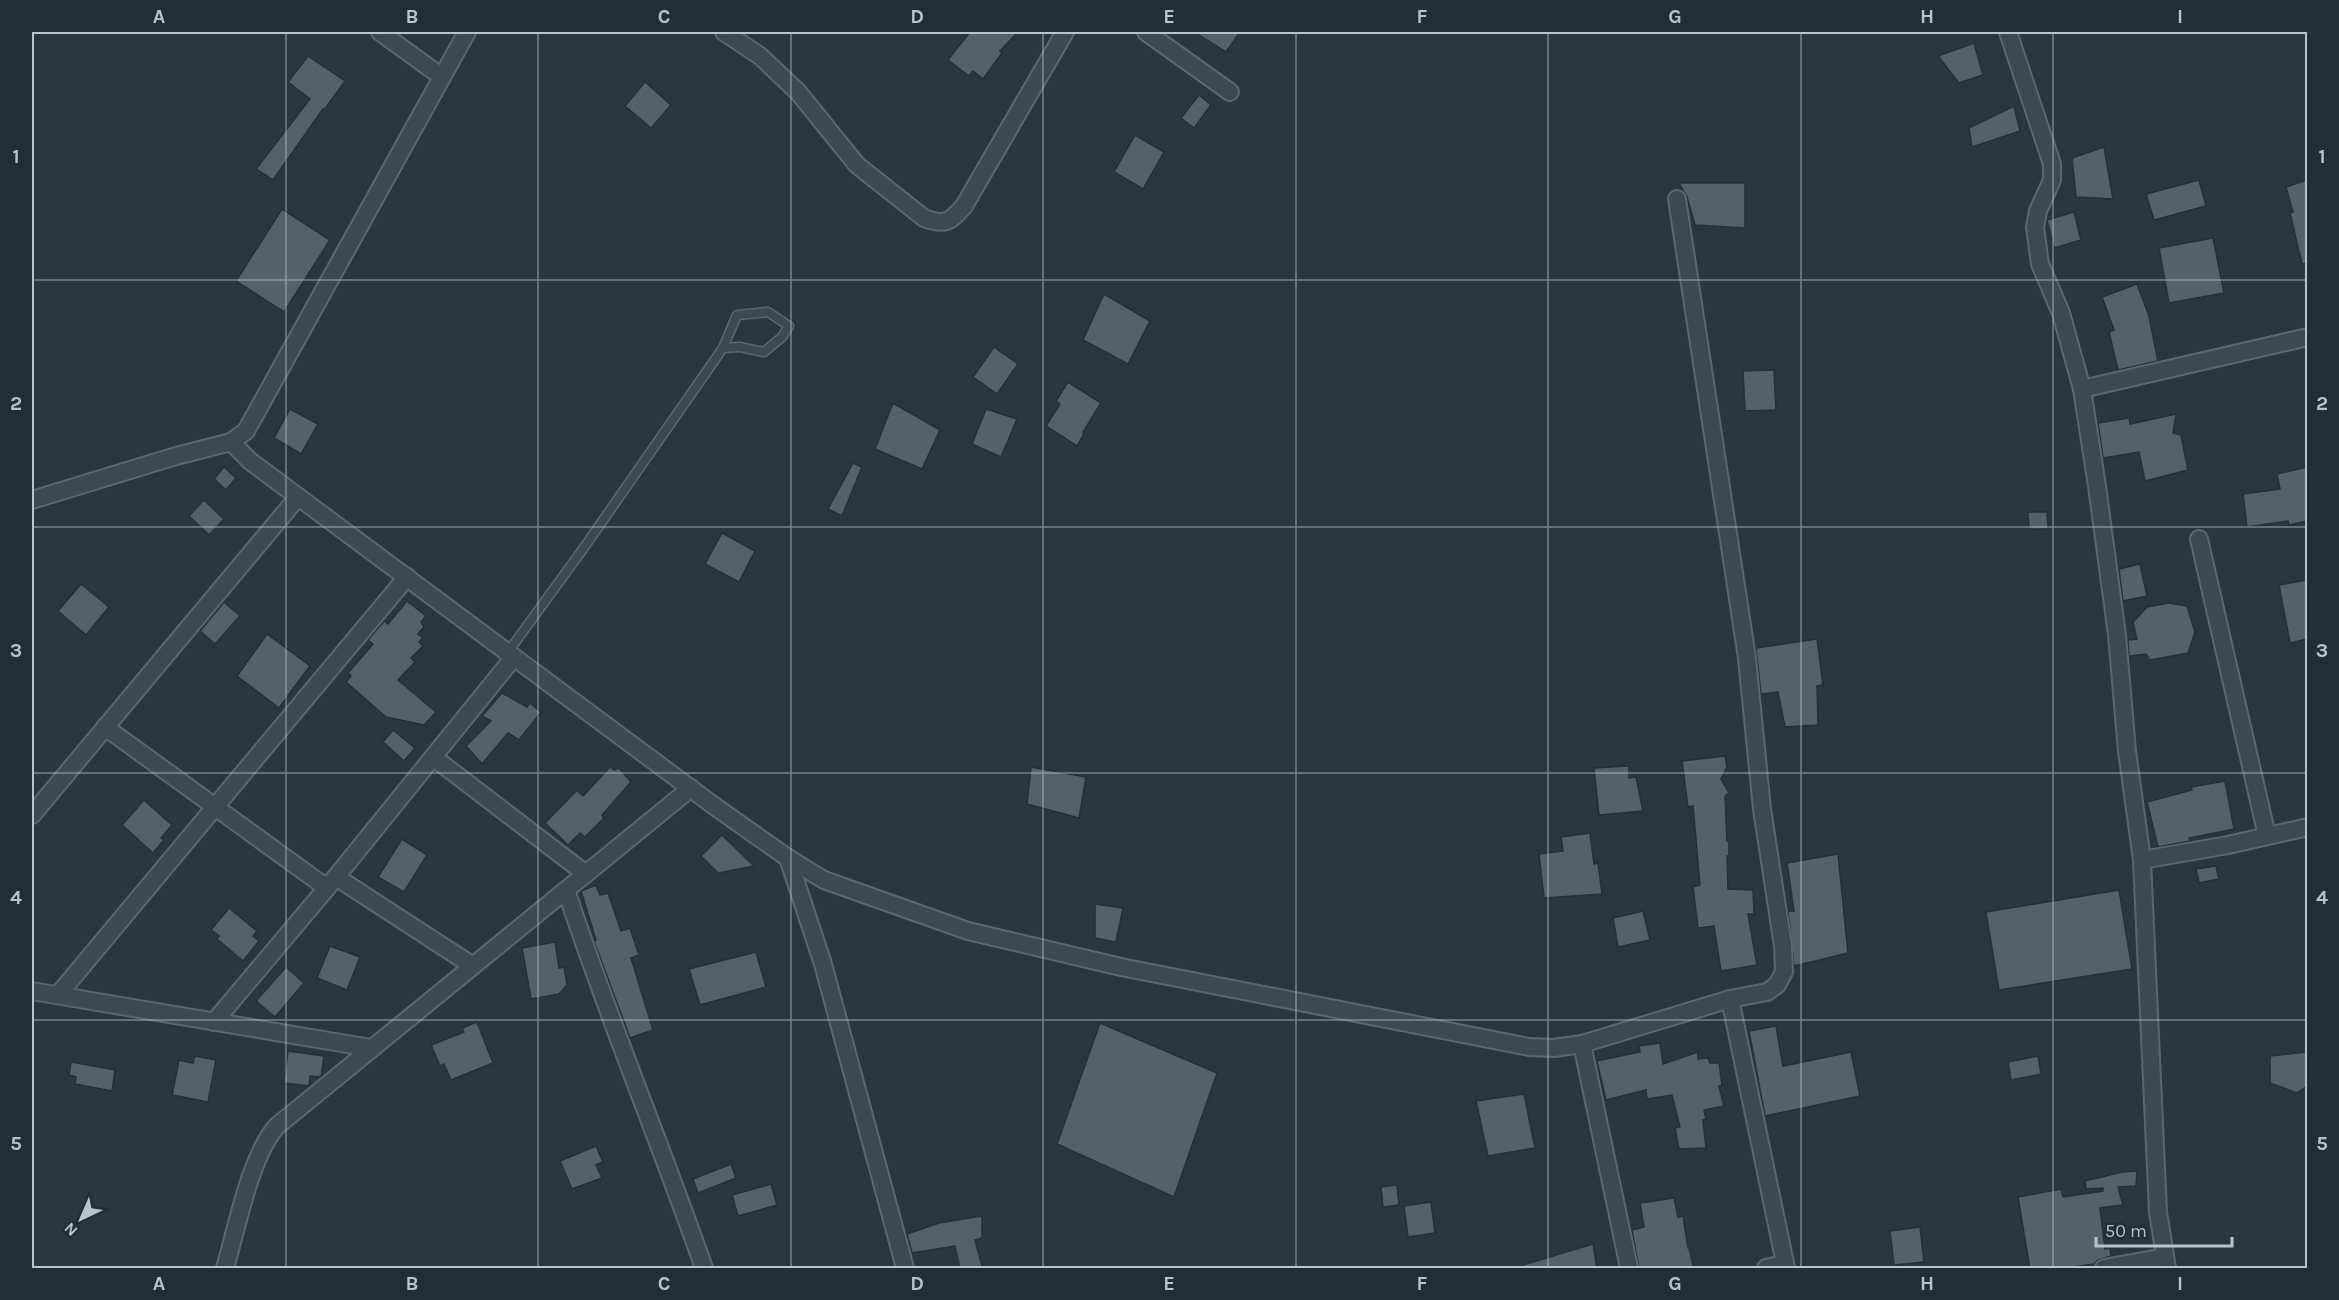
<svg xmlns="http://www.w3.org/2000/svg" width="2339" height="1300" font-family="Karla,sans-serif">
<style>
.building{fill:#54616a;stroke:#252f38;stroke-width:1.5}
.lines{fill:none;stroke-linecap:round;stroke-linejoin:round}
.service-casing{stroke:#5c666d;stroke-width:11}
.minor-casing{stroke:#5c666d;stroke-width:20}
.service{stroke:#3e4850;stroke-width:8}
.minor{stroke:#3e4850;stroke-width:16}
.grid{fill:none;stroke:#bbc3ca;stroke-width:1.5;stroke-opacity:0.55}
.neatline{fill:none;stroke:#bbc3ca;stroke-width:2}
.grid-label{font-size:20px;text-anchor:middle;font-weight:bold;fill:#bbc3ca}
</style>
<rect width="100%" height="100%" fill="#2a3640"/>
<g class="building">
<path d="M970,32H1018L1000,51L1002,53L983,79L973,71L969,76L948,60Z"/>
<path d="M1194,32H1240L1226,52Z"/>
<path d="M1974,43L1983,75L1959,83L1938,56Z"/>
<path d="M308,56L345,81L324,110L323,109L273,180L256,169L310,99L288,82Z"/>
<path d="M645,82L671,105L651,128L625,106Z"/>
<path d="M1199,95L1211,105L1194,128L1181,118Z"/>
<path d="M2014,106L2020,131L1972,147L1969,128Z"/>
<path d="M1135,135L1164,152L1143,189L1114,172Z"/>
<path d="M2104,147L2113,199L2076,197L2072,158Z"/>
<path d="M2199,180L2206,206L2154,220L2146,194Z"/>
<path d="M2307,180V263L2302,264L2290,213L2293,212L2286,187Z"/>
<path d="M1679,183H1745V228L1695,225L1687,197Z"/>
<path d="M282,209L330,240L284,312L236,281Z"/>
<path d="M2074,212L2081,240L2054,248L2047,220Z"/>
<path d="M2213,238L2224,293L2169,303L2159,248Z"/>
<path d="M2137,284L2149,316L2158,361L2118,370L2109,332L2114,330L2102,297Z"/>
<path d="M1104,294L1150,321L1128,364L1083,340Z"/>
<path d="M994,347L1018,364L997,394L973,377Z"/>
<path d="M1774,370L1776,410L1745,411L1743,371Z"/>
<path d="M1068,382L1101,403L1083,432V436L1077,446L1046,426L1060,404L1056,401Z"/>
<path d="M893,403L940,430L922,469L875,449Z"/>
<path d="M290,409L318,424L301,454L274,438Z"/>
<path d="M986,409L1017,419L1001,457L972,444Z"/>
<path d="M2176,414L2173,433L2181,435L2188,470L2145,481L2139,452L2103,458L2098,423L2129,418L2130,424Z"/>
<path d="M853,463L862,467L842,516L828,509Z"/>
<path d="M224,467L236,478L226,490L214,479Z"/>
<path d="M2307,467V521L2289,525L2288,521L2247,527L2243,494L2280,489L2277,474Z"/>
<path d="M204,500L224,519L209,535L189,516Z"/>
<path d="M2028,512H2047L2048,529H2029Z"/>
<path d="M722,533L755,551L739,582L705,564Z"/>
<path d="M2140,564L2147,596L2123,601L2119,569Z"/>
<path d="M2307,580V639L2290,643L2279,585Z"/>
<path d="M81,584L109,607L86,635L58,611Z"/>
<path d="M407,601L426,616L421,622L424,627L418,634L423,638L419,642L423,646L411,658L415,662L398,680L436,712L424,725L386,717L346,682L351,676L348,673L373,644L368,640L384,621L388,624Z"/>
<path d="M224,602L240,616L215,644L200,631Z"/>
<path d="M2169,603L2187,606L2195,632L2188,653L2150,660L2146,654L2129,656L2128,640L2137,639L2133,622L2147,607Z"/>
<path d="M267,634L310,666L279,708L237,676Z"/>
<path d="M1817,639L1823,685L1817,686L1818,725L1785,727L1778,692L1761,694L1756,648Z"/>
<path d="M502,693L527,707L530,703L541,712L519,740L508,733L482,764L466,746L491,721L482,716Z"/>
<path d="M393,730L415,748L404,761L383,742Z"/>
<path d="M1725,756L1727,767L1721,779L1729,793L1725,796L1727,841H1729V856H1727L1728,889L1753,890L1754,914H1748L1757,965L1721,971L1714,926L1698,928L1693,887L1700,885L1693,806L1688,807L1682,761Z"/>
<path d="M1629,766V778L1636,777L1643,811L1599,815L1594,768Z"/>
<path d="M610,767L614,770L619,768L631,782L602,815L604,818L585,837L580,833L568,845L545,823L577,790L583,796Z"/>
<path d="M1031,767L1086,777L1079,818L1027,804Z"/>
<path d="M2225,781L2234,829L2189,838L2190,841L2158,847L2147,802L2192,790L2191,787Z"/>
<path d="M144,800L172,825L161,838L164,840L153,853L122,825Z"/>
<path d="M1590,833L1594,864L1598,863L1602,894L1544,898L1539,854L1563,851L1561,837Z"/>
<path d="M722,835L754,866L718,873L701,856Z"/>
<path d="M402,839L427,855L404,892L378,877Z"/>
<path d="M1838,854L1848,953L1794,966L1788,911H1794L1787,863Z"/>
<path d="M2216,866L2219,879L2199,883L2196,869Z"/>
<path d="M596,885L600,895L608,893L621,931L630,928L639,955L631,958L653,1030L630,1038L594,941L596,940L581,891Z"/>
<path d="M2119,890L2132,969L1999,990L1986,912Z"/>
<path d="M1095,904L1123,908L1116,942L1095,938Z"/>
<path d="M229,908L257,931L253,936L259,941L243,961L217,939L219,936L211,930Z"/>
<path d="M1643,911L1650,940L1618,947L1613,918Z"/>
<path d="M555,942L559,968L564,967L567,985L559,994L531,999L522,948Z"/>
<path d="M330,946L360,957L347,990L317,978Z"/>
<path d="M756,952L766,987L700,1005L689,969Z"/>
<path d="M286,967L304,983L275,1017L256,1001Z"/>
<path d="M477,1022L493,1063L451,1080L444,1064L440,1066L431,1045L464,1032L462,1028Z"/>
<path d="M1100,1023L1217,1073L1174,1197L1057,1144Z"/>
<path d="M1776,1026L1783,1066L1851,1052L1860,1096L1765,1116L1749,1031Z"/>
<path d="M1660,1043L1663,1064L1698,1052V1059L1708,1058L1710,1063H1719L1722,1085L1719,1086L1724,1106L1704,1110L1706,1119L1703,1120L1706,1148L1679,1149L1675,1128L1680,1127L1672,1095L1647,1099L1646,1090L1606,1100L1597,1061L1640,1052L1639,1046Z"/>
<path d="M288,1051L324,1056L321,1077L310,1076L309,1086L284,1083Z"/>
<path d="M2307,1052V1086L2297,1093L2270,1083V1056Z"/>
<path d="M195,1056L216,1060L208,1102L172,1095L179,1060L193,1063Z"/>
<path d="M2038,1056L2041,1074L2011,1080L2008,1062Z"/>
<path d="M71,1062L115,1070L112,1091L75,1084L76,1077L69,1075Z"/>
<path d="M1524,1094L1535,1148L1488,1156L1476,1101Z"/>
<path d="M596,1146L603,1162L596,1165L602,1178L572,1189L560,1161Z"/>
<path d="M731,1164L736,1178L698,1193L693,1179Z"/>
<path d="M2137,1171L2136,1186L2118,1187L2123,1205L2100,1208L2105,1249L2110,1248L2111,1256L2098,1260L2094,1264L2060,1269H2030L2018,1197L2061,1189L2063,1197L2103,1191V1188L2086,1189L2085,1181L2122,1172Z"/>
<path d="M771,1184L777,1205L738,1216L732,1195Z"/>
<path d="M1397,1185L1399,1205L1383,1207L1381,1187Z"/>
<path d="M1674,1198L1678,1217L1683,1216L1688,1248H1689L1694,1269H1639L1632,1230L1644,1227L1640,1203Z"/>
<path d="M1431,1202L1435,1233L1408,1237L1404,1206Z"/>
<path d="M982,1216V1238L975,1240L983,1269H960L955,1246L912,1253L907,1234L939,1223Z"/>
<path d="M1920,1227L1924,1262L1894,1265L1890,1231Z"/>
<path d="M1593,1244L1597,1269H1524L1523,1265Z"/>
</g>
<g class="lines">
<defs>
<path id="service" d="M508,652L583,549L723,348L737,315L768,312L789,326L782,337L764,352L740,347L723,348"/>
<g id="minor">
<path d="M380,32L442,77"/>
<path d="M724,32L760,56L798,92L857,165L924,218C945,226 950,222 964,206L1065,32"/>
<path d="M1146,32L1230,92"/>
<path d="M2008,32L2052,164V180L2038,211L2035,227L2040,264L2061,313L2082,389L2097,486L2117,635L2127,751L2142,860L2158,1212L2167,1268"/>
<path d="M2082,389L2308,337"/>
<path d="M231,442L250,461L717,808L788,858L824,880L968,931L1121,967L1529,1047L1554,1048L1582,1044L1730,999L1767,992L1777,985L1784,972L1783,946L1762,809L1747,658L1677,199"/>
<path d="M32,500L176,456L231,442L246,431L467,32"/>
<path d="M2199,539L2267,836"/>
<path d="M105,727L327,888"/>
<path d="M433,757L586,874"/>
<path d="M32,815L298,497"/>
<path d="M788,858L823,964L905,1268"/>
<path d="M2142,860L2228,845L2308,827"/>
<path d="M336,877L473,966"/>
<path d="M566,890C608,1018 660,1142 704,1268"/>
<path d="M32,991L371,1048"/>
<path d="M58,995L407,577"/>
<path d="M1730,999L1786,1268"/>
<path d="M214,1022L336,877L514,657"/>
<path d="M1582,1044L1629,1268"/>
<path d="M225,1268C237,1228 250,1156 277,1126L691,788"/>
<path d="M1766,1268L1785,1264"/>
<path d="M2104,1268L2165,1257"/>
</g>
</defs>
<use href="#service" class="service-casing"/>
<use href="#minor" class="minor-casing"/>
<use href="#service" class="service"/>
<use href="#minor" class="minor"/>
</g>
<path class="grid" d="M286,32V1268M538,32V1268M791,32V1268M1043,32V1268M1296,32V1268M1548,32V1268M1801,32V1268M2053,32V1268M32,280H2308M32,527H2308M32,773H2308M32,1020H2308"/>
<rect width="2339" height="1300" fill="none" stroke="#232d36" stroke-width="66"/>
<g transform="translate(81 1219) rotate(224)" stroke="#232d36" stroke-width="4.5" paint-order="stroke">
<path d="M0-4.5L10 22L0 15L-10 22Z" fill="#bbc3ca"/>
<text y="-9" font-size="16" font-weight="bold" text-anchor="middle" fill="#bbc3ca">N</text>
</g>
<path d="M2096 1237v9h136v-9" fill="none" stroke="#bbc3ca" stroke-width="3"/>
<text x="2105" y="1237" font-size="18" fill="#bbc3ca" stroke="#232d36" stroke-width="4.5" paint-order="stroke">50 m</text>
<rect x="33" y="33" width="2273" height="1234" class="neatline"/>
<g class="grid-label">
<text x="159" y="23">A</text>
<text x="412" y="23">B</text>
<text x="664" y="23">C</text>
<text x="917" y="23">D</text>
<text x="1169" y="23">E</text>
<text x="1422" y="23">F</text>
<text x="1675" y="23">G</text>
<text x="1927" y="23">H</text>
<text x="2180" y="23">I</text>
<text x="16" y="163">1</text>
<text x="2322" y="163">1</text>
<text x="16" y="410">2</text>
<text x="2322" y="410">2</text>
<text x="16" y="657">3</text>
<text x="2322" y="657">3</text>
<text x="16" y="904">4</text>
<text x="2322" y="904">4</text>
<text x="16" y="1150">5</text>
<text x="2322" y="1150">5</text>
<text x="159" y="1290">A</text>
<text x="412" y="1290">B</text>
<text x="664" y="1290">C</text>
<text x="917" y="1290">D</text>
<text x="1169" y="1290">E</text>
<text x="1422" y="1290">F</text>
<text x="1675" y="1290">G</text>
<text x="1927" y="1290">H</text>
<text x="2180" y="1290">I</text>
</g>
</svg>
